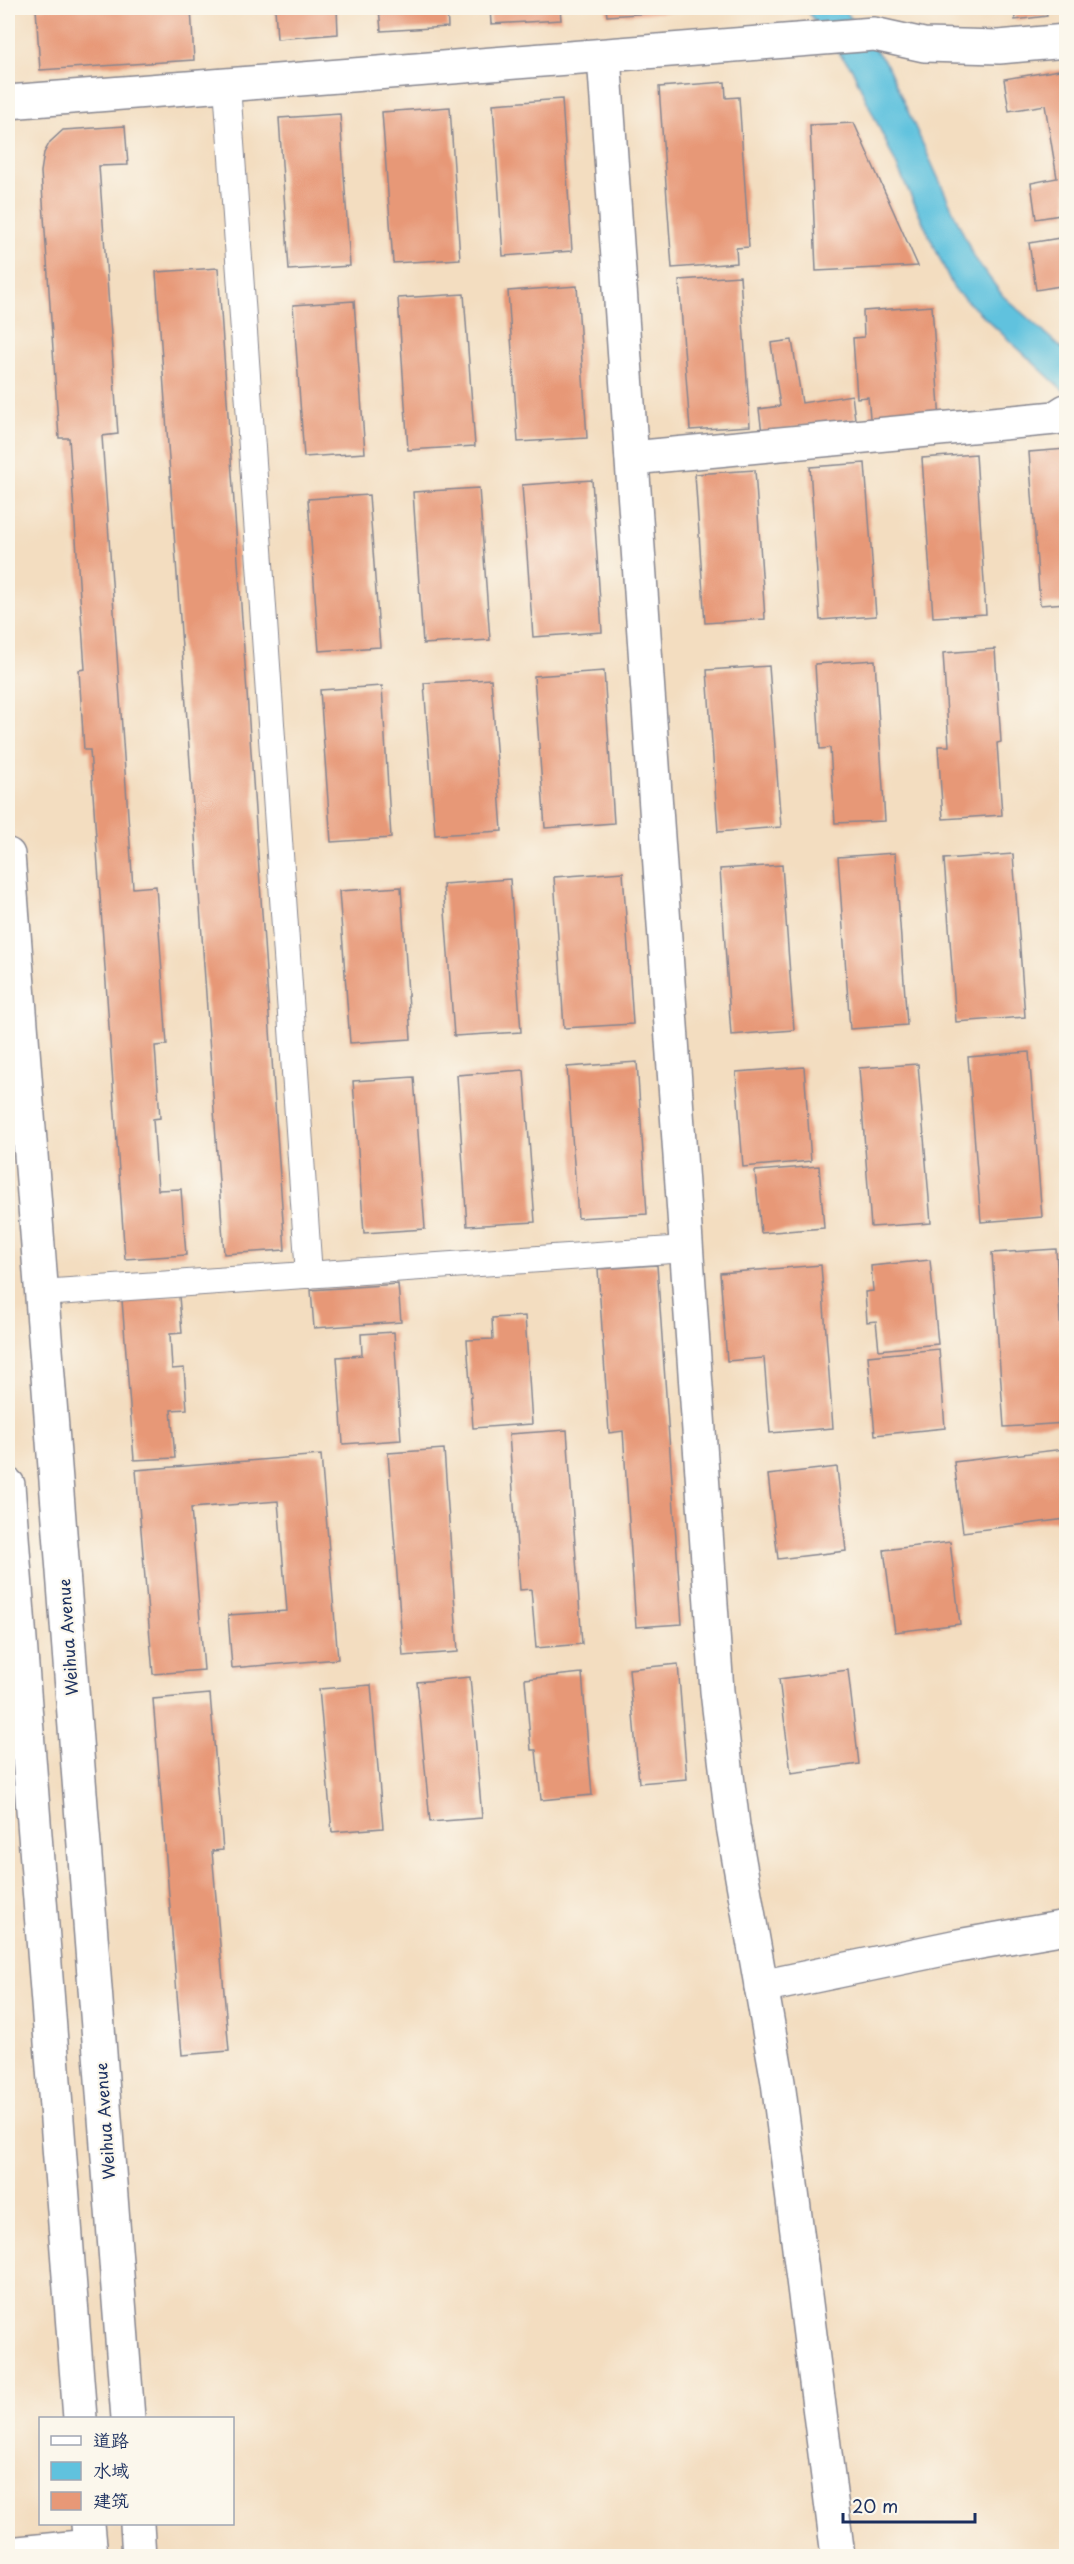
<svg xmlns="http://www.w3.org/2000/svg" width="1074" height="2564" font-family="'Playpen Sans','LXGW WenKai TC',sans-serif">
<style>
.water{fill:#60c2de;stroke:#3e789e;stroke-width:1.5}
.building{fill:#e79877}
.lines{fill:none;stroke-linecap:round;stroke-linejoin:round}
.lane-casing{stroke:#87868f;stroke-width:28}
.street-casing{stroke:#87868f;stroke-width:36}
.secondary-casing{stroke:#87868f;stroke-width:36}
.lane{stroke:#fff;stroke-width:26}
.street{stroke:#fff;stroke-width:33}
.secondary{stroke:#fff;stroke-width:33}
.labels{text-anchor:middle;stroke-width:4.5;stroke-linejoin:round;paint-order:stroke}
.street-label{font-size:16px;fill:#1b2f5e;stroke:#fbf7ec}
</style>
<rect width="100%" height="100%" fill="#fbf7ec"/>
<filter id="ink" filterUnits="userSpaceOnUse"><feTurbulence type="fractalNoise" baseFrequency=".0167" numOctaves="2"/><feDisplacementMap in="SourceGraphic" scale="12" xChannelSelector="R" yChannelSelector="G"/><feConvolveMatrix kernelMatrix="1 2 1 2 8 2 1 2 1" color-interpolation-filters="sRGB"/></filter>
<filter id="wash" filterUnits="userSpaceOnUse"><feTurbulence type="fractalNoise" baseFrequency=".008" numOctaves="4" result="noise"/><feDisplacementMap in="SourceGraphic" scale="24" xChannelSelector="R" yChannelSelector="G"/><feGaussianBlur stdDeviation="1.35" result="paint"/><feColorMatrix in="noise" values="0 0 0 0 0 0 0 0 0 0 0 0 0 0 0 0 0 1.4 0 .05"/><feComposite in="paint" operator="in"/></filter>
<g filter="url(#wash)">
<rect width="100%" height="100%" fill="#f3ddc0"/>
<path class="water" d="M805,8H843L887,65L974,257L1003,296L1066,352V393L954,289L851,67L836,50Z"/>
<g id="blocks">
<g class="building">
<path d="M36,8H191L194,60L40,70Z"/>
<path d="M275,8H337L338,34L277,39Z"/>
<path d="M379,8H447L448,27L381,31Z"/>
<path d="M490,8H560L561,20L491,24Z"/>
<path d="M606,8H714V9L607,16Z"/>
<path d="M1014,8H1046L1047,16L1015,20Z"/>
<path d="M1066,69V214L1036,219L1031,183L1057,178L1045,105L1009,111L1004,79Z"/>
<path d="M725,82L726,98L739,97L749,247L736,248L737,263L672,268L659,87Z"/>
<path d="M562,99L572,251L503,256L493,104Z"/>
<path d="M450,107L460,259L393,263L382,112Z"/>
<path d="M340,114L350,266L289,270L279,118Z"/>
<path d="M854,123L918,266L816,271L810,125Z"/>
<path d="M125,126L128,165L99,166L118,434L102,436L133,888L156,886L167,1045L155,1046L160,1118L153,1119L158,1190L181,1189L186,1255L125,1259L90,750H84L79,670L85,669L69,438H59L41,172L44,153L50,142L63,130Z"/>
<path d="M1066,237V285L1036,290L1029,243Z"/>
<path d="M218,268L285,1250L224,1254L156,272Z"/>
<path d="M740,276L750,426L690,430L679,280Z"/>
<path d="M577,286L587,438L518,442L508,291Z"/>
<path d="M464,294L475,446L408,450L398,298Z"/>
<path d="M354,301L365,453L304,457L293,305Z"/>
<path d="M932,306L940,422L871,427L868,397L857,398L853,338L864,337L863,311Z"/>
<path d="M792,340L802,403L852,395L855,419L762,433L759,409L780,406L771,343Z"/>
<path d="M1066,449V603L1040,605L1029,452Z"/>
<path d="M976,454L986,614L933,617L922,458Z"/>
<path d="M865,463L876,616L820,620L810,467Z"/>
<path d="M755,470L765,619L705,623L695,474Z"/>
<path d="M592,480L602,632L533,637L522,485Z"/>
<path d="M479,488L490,640L423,644L413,492Z"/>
<path d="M369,495L380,647L319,651L308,499Z"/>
<path d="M995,649L1001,742L997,743L1002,815L943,819L938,746H949L943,653Z"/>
<path d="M875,660L885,821L835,823L830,748L820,749L815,664Z"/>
<path d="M769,666L781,827L718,832L707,670Z"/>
<path d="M604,671L614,823L545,828L534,676Z"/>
<path d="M491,679L502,831L435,835L424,683Z"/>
<path d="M382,686L391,838L331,842L320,690Z"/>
<path d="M895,853L907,1025L850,1029L838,857Z"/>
<path d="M1013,854L1025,1017L956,1022L944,859Z"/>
<path d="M782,865L794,1030L731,1035L720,869Z"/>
<path d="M623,872L633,1024L564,1028L554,877Z"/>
<path d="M510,879L521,1032L454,1036L443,884Z"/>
<path d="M401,887L411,1039L350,1043L339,891Z"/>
<path d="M1029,1052L1042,1217L981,1222L968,1057Z"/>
<path d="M637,1062L647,1214L578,1218L567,1067Z"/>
<path d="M918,1064L931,1223L871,1227L859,1068Z"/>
<path d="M804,1067L811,1161L743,1167L736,1072Z"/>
<path d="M524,1070L535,1222L467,1226L457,1075Z"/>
<path d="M414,1077L425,1229L364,1233L353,1081Z"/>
<path d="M819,1166L824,1228L761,1233L755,1171Z"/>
<path d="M1056,1249L1066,1423L1004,1427L992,1253Z"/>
<path d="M930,1260L938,1344L879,1350L876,1321L867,1322L865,1292L873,1291L871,1266Z"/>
<path d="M657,1265L682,1624L636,1627L623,1431L609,1433L598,1269Z"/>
<path d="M821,1265L833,1428L770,1433L764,1358L727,1361L720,1273Z"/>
<path d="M398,1284L401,1322L314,1328L311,1290Z"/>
<path d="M179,1296L182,1333L170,1334L172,1369L184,1368L187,1409L171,1410L175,1458L134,1460L122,1300Z"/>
<path d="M525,1316L532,1424L473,1428L467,1340L493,1339L492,1318Z"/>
<path d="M394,1332L401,1440L343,1444L337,1357L362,1355L361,1334Z"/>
<path d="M939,1349L945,1428L875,1435L868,1356Z"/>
<path d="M567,1430L582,1644L536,1648L531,1589L520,1590L509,1434Z"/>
<path d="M444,1449L458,1652L403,1656L388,1453Z"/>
<path d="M1064,1449L1066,1519L963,1532L954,1462Z"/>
<path d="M321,1455L338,1659L232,1668L228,1615L287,1611L278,1501L191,1508L204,1670L153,1674L136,1470Z"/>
<path d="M837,1467L846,1551L778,1559L768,1475Z"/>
<path d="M950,1542L960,1624L895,1632L884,1550Z"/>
<path d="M678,1664L687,1779L639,1783L629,1669Z"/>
<path d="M848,1670L859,1764L791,1773L779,1679Z"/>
<path d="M582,1673L592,1795L541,1800L536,1750H531L525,1679Z"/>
<path d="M470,1677L482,1818L430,1822L417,1682Z"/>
<path d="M371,1685L383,1828L332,1832L319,1689Z"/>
<path d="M210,1694L223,1850L212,1851L229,2051L182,2055L153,1699Z"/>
</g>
</g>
</g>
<g filter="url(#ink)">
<use href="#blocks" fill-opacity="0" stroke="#87868f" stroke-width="1.5"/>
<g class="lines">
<defs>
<g id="lane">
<path d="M227,85L309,1275"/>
<path d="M41,1293L686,1249"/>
</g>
<g id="street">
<path d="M604,56L717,1691L733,1826L778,2082L838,2556"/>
<path d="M8,102L874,34L924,45L999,47L1066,41"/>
<path d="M632,458L1055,418L1066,411"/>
<path d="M761,1987L958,1946L1066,1927"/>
<path d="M8,2554L90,2546"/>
</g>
<g id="secondary">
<path d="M8,855L128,2418"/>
<path d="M8,1485L80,2418"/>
<path d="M88,2524L91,2556"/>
<path d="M137,2524L139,2556"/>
</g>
</defs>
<use href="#lane" class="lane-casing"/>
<use href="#street" class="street-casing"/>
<use href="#secondary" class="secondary-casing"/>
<use href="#lane" class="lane"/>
<use href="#street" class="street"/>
<use href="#secondary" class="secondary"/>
</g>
</g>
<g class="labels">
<g class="street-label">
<text transform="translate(68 1637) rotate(-94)" y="6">Weihua Avenue</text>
<text transform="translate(105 2121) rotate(-94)" y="6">Weihua Avenue</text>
</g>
</g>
<rect width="1074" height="2564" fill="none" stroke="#fbf7ec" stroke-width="30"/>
<rect x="39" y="2417" width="195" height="108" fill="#fbf7ec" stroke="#a1a7b3" stroke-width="1.5"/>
<rect x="51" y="2436" width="30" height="9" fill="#ffffff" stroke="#a1a7b3" stroke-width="1.5"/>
<text x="93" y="2447" font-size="18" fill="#1b2f5e">道路</text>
<rect x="51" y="2462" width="30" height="18" fill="#60c2de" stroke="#a1a7b3" stroke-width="1.5"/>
<text x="93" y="2477" font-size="18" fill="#1b2f5e">水域</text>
<rect x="51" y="2492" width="30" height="18" fill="#e79877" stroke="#a1a7b3" stroke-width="1.5"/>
<text x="93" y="2507" font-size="18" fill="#1b2f5e">建筑</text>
<path d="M843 2513v9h132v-9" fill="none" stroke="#1b2f5e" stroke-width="3"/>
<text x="852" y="2513" font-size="18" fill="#1b2f5e" stroke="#fbf7ec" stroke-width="4.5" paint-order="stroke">20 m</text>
</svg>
